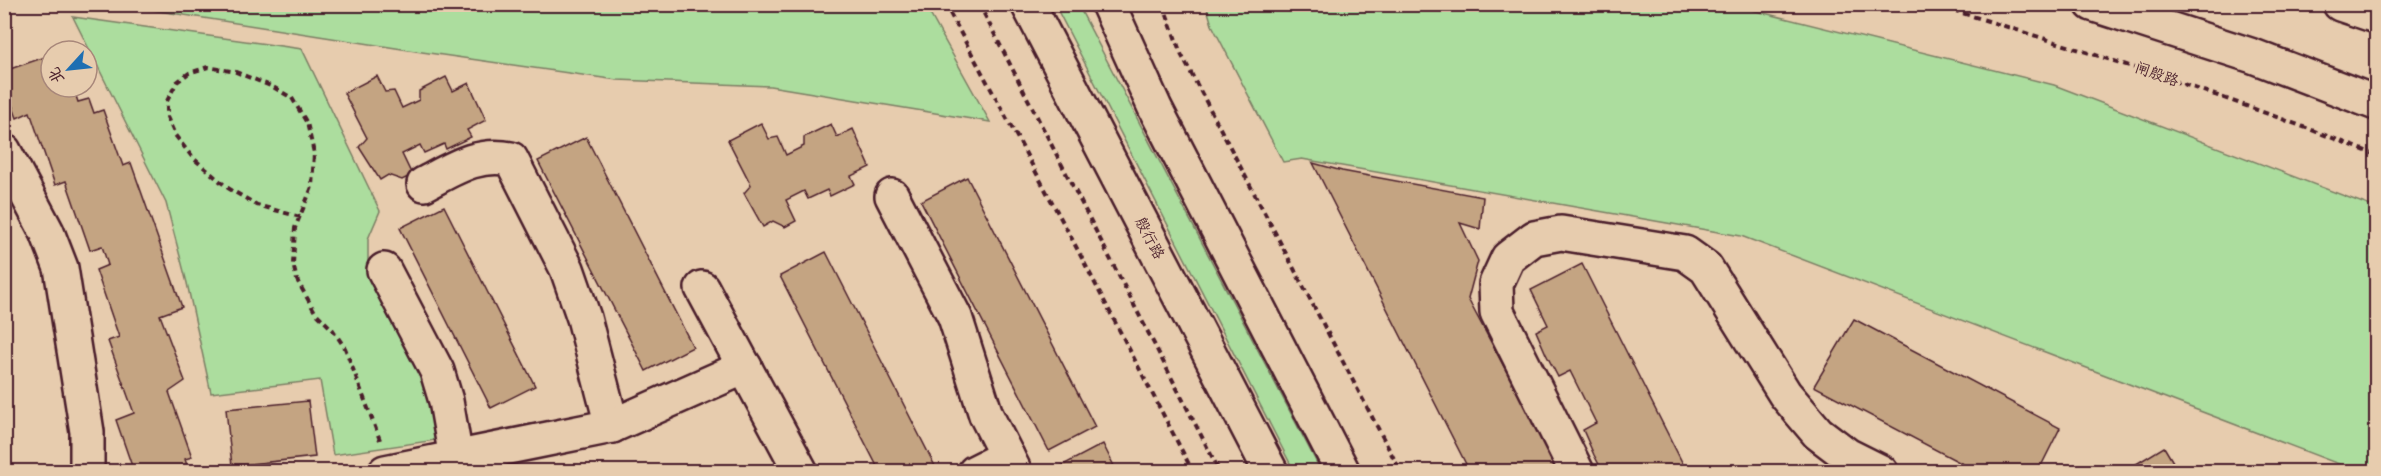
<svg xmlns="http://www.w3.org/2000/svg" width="2381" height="476" font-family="Kalam,'LXGW WenKai TC',sans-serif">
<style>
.green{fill:#acdd9e;stroke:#7b7e64;stroke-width:1.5}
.building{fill:#c4a482;stroke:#4a1f2b;stroke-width:1.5}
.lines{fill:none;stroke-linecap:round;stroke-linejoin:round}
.minor-casing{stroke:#4a1f2b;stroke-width:38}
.major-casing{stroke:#4a1f2b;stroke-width:38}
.path{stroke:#4a1f2b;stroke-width:4;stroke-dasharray:6 4.5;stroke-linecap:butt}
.minor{stroke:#e7ccae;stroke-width:33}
.major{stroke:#e7ccae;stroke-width:33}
.labels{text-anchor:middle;stroke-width:6;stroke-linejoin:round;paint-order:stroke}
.street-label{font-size:15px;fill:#4a1f2b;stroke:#e7ccae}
</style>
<rect width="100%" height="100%" fill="#e7ccae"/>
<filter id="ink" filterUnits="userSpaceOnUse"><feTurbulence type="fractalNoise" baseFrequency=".0167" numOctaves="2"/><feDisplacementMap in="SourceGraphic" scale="12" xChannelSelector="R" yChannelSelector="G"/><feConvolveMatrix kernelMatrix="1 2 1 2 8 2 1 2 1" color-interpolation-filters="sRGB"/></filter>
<g filter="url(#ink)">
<g class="green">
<path d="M120,5H925L990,122L770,86L617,80L415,51Z"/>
<path d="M1055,5H1078L1321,471H1294Z"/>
<path d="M1206,5H1732L2054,85L2376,208V471H2357L1741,236L1302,159L1283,162L1212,25Z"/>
<path d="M73,17L302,49L380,211L368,239V263L416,362L443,439L333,455L320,380L211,393L187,283L166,203Z"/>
</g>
<g class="building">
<path d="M51,55V87H73L78,102L89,99L94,113L103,110L123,166L131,163L182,307L160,315L185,381L169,392L192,457L185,459L188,469L180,472H134L116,420L134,413L108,341L119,337L96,270L108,265L102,246L90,250L66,181L55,185L30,112L17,118L4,83V71Z"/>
<path d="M377,76L385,92L394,91L402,108L419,100V91L446,77L453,91L469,83L486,120L467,130L471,137L446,149L444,144L424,153L420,145L402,154L412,175L402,180L388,175L380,180L359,147L367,138L344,93Z"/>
<path d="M761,123L769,139L778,137L786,155L804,146V137L831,124L837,137L853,129L870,167L851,176L855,184L830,196L827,190L808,199L804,191L786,200L796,221L785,227L773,221L763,227L744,193L751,185L728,140Z"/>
<path d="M586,137L693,347L646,371L538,161Z"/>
<path d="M1313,163L1342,171L1483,197L1480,229L1460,223L1478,261L1468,299L1560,472H1470Z"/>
<path d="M967,177L1095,427L1049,451L921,201Z"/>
<path d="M444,206L535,386L491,408L400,228Z"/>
<path d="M826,252L938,472H880L780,276Z"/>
<path d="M1582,264L1687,472H1603L1594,455L1583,430L1596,423L1570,371L1558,377L1546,354L1536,331L1548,325L1531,290Z"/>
<path d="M1854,319L2060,428L2038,472H1978L1814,386Z"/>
<path d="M308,401L315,457L232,466L226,409Z"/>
<path d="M1103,444L1117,472H1061L1059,467Z"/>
<path d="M2164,447L2179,472H2123Z"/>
</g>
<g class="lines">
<defs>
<g id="minor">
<path d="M4,151L47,232L61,268L87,432V472"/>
<path d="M424,184C453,169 477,152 511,159L567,269L584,318L612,426"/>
<path d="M892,196L955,317L986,415L1015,472"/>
<path d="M384,270L437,371L446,401L456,458"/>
<path d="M702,288L801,472"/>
<path d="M385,472L612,426L745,367"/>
<path d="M975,472L1007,456"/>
<path d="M1577,472L1497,312L1496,284L1508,258L1534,238L1561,233L1685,253L1706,268L1785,394L1818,433L1847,455L1881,472"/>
</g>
<g id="major">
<path d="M1028,4L1271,472"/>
<path d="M1108,4L1155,108L1343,472"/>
<path d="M2092,4L2253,56L2376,103"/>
<path d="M2340,4L2376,16"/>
</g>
</defs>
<use href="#minor" class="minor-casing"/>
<use href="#major" class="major-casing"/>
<g class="path">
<path d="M945,4L1072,239L1193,472"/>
<path d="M979,4L1220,472"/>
<path d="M1163,4L1181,54L1401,472"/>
<path d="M1933,4C2083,50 2231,97 2376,155"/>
<path d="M300,217L257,205L228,188L193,158L175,135L167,117V101L177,82L189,73L208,67L236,72L273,87L292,98L307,123L314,153L312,187L295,228L293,264L297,280L315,312L333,330L345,348L380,440"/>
</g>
<use href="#minor" class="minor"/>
<use href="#major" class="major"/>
</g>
</g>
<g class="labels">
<g class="street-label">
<text transform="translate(2157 74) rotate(19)" y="5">闸殷路</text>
<text transform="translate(1150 238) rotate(62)" y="5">殷行路</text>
</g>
</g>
<rect width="2381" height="476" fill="none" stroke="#e7ccae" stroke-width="24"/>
<rect x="12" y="12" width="2357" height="452" fill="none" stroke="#4a1f2b" stroke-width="2" filter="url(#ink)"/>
<g transform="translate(69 69) rotate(243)"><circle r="28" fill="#e7ccae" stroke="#a8877a" stroke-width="1.5"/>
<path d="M0-4.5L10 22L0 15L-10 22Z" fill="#1f6fb2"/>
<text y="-9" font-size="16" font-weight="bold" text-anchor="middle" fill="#4a1f2b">北</text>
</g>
</svg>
